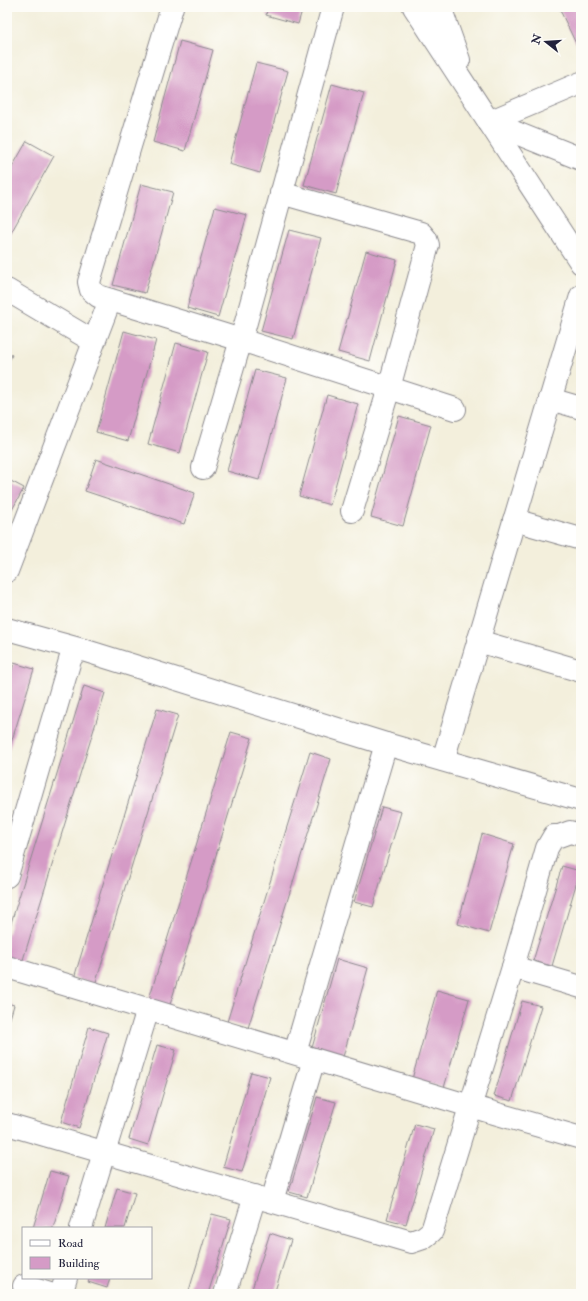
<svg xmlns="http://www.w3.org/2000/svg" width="588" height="1301" font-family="'IM FELL Double Pica',serif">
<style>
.building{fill:#d59bc6}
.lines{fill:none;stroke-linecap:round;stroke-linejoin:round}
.street-casing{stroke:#8a888c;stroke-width:24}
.secondary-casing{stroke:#8a888c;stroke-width:24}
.street{stroke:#fff;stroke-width:22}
.secondary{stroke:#fff;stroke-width:22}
</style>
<rect width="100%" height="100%" fill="#fdfcf7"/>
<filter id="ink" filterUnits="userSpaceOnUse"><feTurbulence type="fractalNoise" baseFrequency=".025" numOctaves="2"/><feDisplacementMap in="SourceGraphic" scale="8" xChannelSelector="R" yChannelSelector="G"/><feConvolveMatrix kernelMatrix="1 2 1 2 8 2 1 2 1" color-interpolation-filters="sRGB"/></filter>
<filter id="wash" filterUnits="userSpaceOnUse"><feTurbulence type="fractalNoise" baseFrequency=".012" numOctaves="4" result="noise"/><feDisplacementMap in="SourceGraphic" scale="16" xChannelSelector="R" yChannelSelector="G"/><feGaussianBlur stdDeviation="0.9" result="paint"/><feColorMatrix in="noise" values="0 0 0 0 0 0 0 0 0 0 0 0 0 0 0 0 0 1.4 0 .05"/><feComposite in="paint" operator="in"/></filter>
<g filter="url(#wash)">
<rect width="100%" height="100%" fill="#f3efdc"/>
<g id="blocks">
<g class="building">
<path d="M268,7H303L298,24L266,15Z"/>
<path d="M562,7H581V54L559,8Z"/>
<path d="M180,41L213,50L185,151L153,142Z"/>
<path d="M256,63L288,71L260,173L229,164Z"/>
<path d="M332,84L364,93L336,194L304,185Z"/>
<path d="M27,141L54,156L7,240V176Z"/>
<path d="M141,184L173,192L145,293L113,285Z"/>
<path d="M215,207L247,215L218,317L187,308Z"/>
<path d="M289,230L321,238L293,339L261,331Z"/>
<path d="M366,251L397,260L370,361L338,352Z"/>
<path d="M124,331L156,340L128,441L96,432Z"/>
<path d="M176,343L208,352L180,453L148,444Z"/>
<path d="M7,352L12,355L7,365Z"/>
<path d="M255,370L287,378L259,480L227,471Z"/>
<path d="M327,395L358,404L330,505L299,496Z"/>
<path d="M399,416L431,425L403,526L371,517Z"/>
<path d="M96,459L195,493L184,524L85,491Z"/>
<path d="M7,479L24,488L7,519Z"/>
<path d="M14,663L34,669L7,756V686Z"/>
<path d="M84,686L105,693L22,963L7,958V936Z"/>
<path d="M157,709L178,715L95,985L74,978Z"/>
<path d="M231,732L252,738L169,1008L148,1002Z"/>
<path d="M310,752L331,759L248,1028L227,1022Z"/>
<path d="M382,807L401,812L373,907L354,902Z"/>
<path d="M482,834L514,844L489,933L458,924Z"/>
<path d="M562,866L580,871L552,966L533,961Z"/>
<path d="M337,959L368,968L343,1057L312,1048Z"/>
<path d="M437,990L469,999L444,1088L412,1079Z"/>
<path d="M522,1001L541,1006L512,1101L494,1096Z"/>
<path d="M7,1003L14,1005L7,1028Z"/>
<path d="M89,1027L108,1033L79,1128L61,1122Z"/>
<path d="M157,1045L176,1050L148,1145L129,1139Z"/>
<path d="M251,1072L270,1077L242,1172L223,1167Z"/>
<path d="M317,1097L336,1102L307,1197L289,1192Z"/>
<path d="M415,1124L434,1129L406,1224L387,1219Z"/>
<path d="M50,1171L69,1176L53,1228H33Z"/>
<path d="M117,1188L135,1193L125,1228H105Z"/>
<path d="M212,1214L231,1219L208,1294H188Z"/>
<path d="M270,1233L291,1240L274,1294H267L252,1289Z"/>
<path d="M90,1278H110L107,1288L88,1282Z"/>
</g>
</g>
</g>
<g filter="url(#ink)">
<use href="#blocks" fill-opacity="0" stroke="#8a888c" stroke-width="1"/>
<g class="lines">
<defs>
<g id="street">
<path d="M172,7L89,282L91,290L98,296L241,340L455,409"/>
<path d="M414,7L581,263"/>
<path d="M440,7L459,60"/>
<path d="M489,122L581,83"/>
<path d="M489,122L581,159"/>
<path d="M281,193L421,233L426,239L428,245L389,388L352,511"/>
<path d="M7,290L93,341"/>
<path d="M550,399L581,408"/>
<path d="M203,468L241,340L333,7"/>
<path d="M514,520L581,539"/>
<path d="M7,571L110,300"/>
<path d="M7,629L83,650"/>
<path d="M443,760L581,296"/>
<path d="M7,876L70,660L74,652L83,650L386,744L581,800"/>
<path d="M7,967L470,1106L581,1138"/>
<path d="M513,967L581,987"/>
<path d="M295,1053L386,744"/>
<path d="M7,1124L411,1242L423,1238L432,1231L513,967L547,848L554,836H559L570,832L581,835"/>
<path d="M272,1201L314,1059"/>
<path d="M81,1228L148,1009"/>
<path d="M24,1286L50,1294"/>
<path d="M61,1294L66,1278"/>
<path d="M225,1294L255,1196"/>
</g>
<path id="secondary" d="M478,641L581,671"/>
</defs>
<use href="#street" class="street-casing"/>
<use href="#secondary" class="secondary-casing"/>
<use href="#street" class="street"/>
<use href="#secondary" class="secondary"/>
</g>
</g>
<rect width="588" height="1301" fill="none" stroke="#fdfcf7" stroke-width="24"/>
<rect x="22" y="1227" width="130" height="52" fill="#fdfcf7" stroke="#a5a5ac"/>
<rect x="30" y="1240" width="20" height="6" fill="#ffffff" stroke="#a5a5ac"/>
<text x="58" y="1247" font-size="12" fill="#22223b">Road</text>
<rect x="30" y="1257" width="20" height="12" fill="#d59bc6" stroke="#a5a5ac"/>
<text x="58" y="1267" font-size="12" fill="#22223b">Building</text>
<g transform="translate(546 42) rotate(287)" stroke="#fdfcf7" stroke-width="3" paint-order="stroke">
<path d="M0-3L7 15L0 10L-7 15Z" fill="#22223b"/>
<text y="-6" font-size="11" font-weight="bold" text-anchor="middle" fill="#22223b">N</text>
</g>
</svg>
